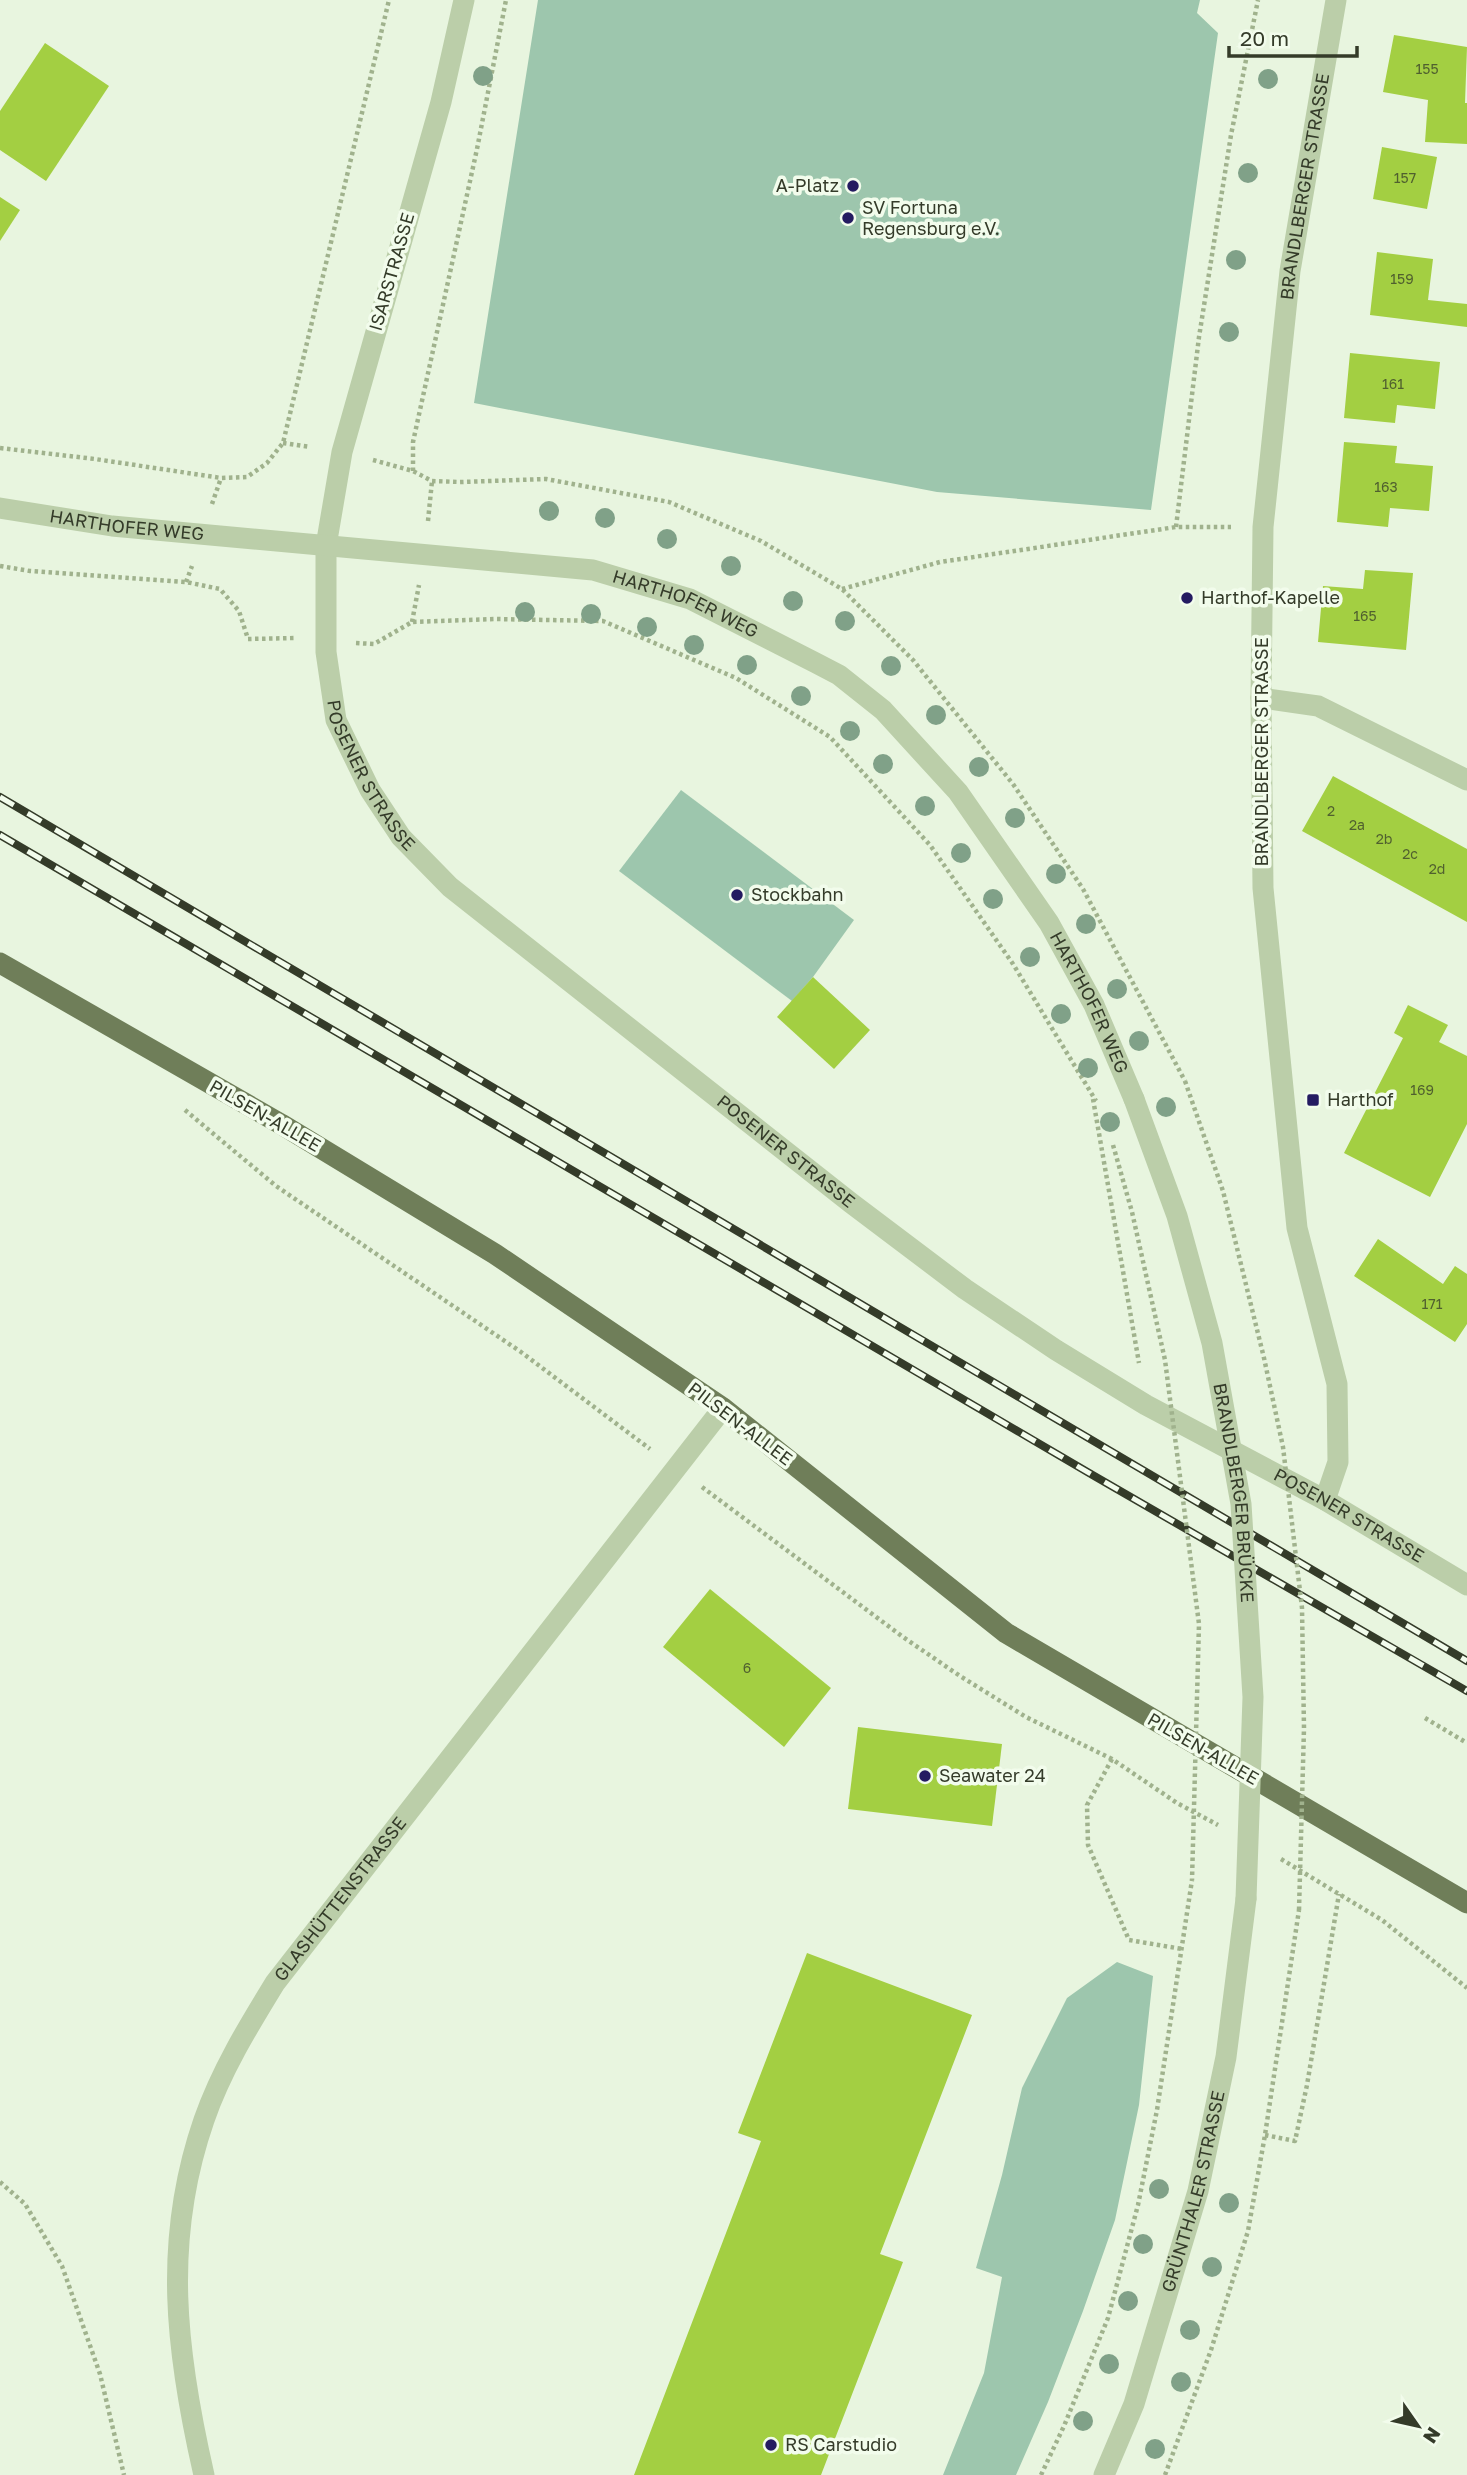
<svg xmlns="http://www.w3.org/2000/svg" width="1467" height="2475" font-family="'Golos Text',sans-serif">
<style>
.green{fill:#9dc6ad}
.building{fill:#a3cf42}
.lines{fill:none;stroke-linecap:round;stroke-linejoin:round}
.path{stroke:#a0b28d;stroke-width:4.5;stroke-dasharray:3.5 3.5;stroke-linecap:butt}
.minor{stroke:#bbcea9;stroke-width:21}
.major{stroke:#6f7e59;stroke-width:21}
.rail-casing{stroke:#343b29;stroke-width:8}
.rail{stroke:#f2fcec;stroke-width:5;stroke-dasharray:16;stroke-linecap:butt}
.path-bridge{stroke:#a0b28d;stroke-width:4.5;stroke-dasharray:3.5 3.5;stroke-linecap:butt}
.minor-bridge{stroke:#bbcea9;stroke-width:21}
.tree{fill:#80a188}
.poi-dot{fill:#241b61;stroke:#f2fcec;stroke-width:2.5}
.labels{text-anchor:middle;stroke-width:7;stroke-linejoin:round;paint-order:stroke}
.number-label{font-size:14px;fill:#50602f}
.poi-label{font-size:18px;fill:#343b29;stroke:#f2fcec;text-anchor:start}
.street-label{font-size:18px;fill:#343b29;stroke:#f2fcec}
</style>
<rect width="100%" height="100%" fill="#e8f5df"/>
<g class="green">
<path d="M538,0H1200L1197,13L1218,33L1151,510L937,492L474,403Z"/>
<path d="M681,790L854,920L813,977L792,1001L619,871Z"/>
<path d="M1117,1962L1153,1976L1139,2105L1115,2220L1083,2311L1048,2402L1016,2475H943L984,2373L1002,2277L976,2268L1002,2175L1022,2088L1067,1998Z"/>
</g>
<g class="building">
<path d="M1394,35L1467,47L1465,103H1467V144L1425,142L1428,100L1383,92Z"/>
<path d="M45,43L109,86L46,181L0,150V111Z"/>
<path d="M1382,147L1437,157L1427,209L1373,199Z"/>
<path d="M0,197L20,210L0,241Z"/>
<path d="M1377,252L1433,259L1428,300L1467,304V327L1370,315Z"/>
<path d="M1350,353L1440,362L1435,409L1397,405L1395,423L1344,418Z"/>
<path d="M1344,442L1397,446L1395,463L1433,466L1429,511L1390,508L1388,527L1337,522Z"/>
<path d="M1365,570L1413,573L1406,650L1318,642L1323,586L1363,589Z"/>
<path d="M1333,776L1467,849V922L1302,831Z"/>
<path d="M813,977L870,1030L834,1069L777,1017Z"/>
<path d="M1408,1005L1448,1025L1439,1042L1467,1056V1124L1430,1197L1344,1153L1403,1038L1394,1033Z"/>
<path d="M1378,1239L1443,1284L1455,1266L1467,1274V1324L1455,1342L1354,1276Z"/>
<path d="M710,1589L831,1688L784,1747L663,1647Z"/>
<path d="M858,1727L1002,1744L992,1826L848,1809Z"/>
<path d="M807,1953L972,2015L880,2254L903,2262L821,2475H634L761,2141L738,2133Z"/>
</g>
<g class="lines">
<g class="path">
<path d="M283,443L310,447"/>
<path d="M0,448L95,459L221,478L247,477L267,463L283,443L389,0"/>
<path d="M373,460L413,471L432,481L460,482L546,479L669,502L761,541L842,589L913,660L1013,784L1083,889L1185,1081"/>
<path d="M413,471V442L477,149L506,0"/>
<path d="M212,504L221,478"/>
<path d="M428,521L432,481"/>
<path d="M1176,527L1199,337L1231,135L1258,0"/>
<path d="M0,566L30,571L186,582L220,589L239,611L248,639L296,638"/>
<path d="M186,582L192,566"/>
<path d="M842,589L940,562L1176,527H1231"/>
<path d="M412,622L419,585"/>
<path d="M356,643L374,644L412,622L494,619L603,621L736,678L830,737L930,845L1013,964L1096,1101"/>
<path d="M1093,1099L1139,1363"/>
<path d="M185,1110L276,1186L521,1352L650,1449"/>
<path d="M702,1487L903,1637L960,1676L1026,1717L1112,1759L1177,1803L1218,1825"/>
<path d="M1425,1718L1467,1743"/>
<path d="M1112,1759L1087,1805L1088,1845L1129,1940L1182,1949"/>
<path d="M1281,1859L1382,1920L1467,1988"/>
<path d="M1265,2135L1295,2141L1307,2085L1339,1894"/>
<path d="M0,2182L25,2204L62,2266L100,2374L124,2475"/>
<path d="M1041,2475L1064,2426L1108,2318L1138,2205L1157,2110L1192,1880"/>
<path d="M1165,2475L1211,2350L1248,2231L1265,2135L1299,1910"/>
</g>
<g class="minor">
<path id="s1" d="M464,0L441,102L342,452L326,546V652L336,720L370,790L401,837L450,887L851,1203L965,1289L1056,1350L1146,1405L1325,1500L1467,1585"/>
<path id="s2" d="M0,508L112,526L593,570L690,599L816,663L839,675L883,710L958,792L1049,923L1094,1005L1134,1099"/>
<path d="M1261,698L1318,706L1467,780"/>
<path id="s3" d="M1325,1500L1338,1462L1337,1384L1297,1228L1263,888L1261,698L1263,527L1290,271L1336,0"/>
<path id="s4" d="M204,2475C176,2353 162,2241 204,2120C221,2071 248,2027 275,1983L723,1408"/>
<path id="s5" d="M1104,2475L1134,2404L1198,2191L1226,2057L1246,1899"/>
</g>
<path class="major" d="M0,963L281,1124L495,1254L723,1408L1006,1633L1467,1903"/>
<defs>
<g id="rail">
<path d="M0,797L1467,1661"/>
<path d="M0,835L1096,1477L1467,1691"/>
</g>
</defs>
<use href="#rail" class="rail-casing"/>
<use href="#rail" class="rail"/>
<g class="path-bridge">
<path d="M1185,1081L1223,1191L1264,1358L1283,1447L1302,1608L1304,1728L1299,1910"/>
<path d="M1113,1145L1132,1212L1165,1360L1199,1624L1192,1880"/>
</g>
<path class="minor-bridge" id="s6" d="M1134,1099L1177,1216L1212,1343L1241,1504L1253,1697L1246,1899"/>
</g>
<g class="tree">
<circle cx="483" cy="76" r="10"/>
<circle cx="1268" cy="79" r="10"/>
<circle cx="1248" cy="173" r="10"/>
<circle cx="1236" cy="260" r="10"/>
<circle cx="1229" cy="332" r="10"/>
<circle cx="549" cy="511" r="10"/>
<circle cx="605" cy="518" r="10"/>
<circle cx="667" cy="539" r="10"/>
<circle cx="731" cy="566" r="10"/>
<circle cx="793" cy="601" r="10"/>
<circle cx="525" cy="612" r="10"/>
<circle cx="591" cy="614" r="10"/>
<circle cx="845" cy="621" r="10"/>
<circle cx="647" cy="627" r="10"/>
<circle cx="694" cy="645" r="10"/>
<circle cx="747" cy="665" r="10"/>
<circle cx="891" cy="666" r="10"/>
<circle cx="801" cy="696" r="10"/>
<circle cx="936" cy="715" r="10"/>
<circle cx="850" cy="731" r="10"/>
<circle cx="883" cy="764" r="10"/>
<circle cx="979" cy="767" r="10"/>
<circle cx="925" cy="806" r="10"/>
<circle cx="1015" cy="818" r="10"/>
<circle cx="961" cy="853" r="10"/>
<circle cx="1056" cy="874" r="10"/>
<circle cx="993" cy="899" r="10"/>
<circle cx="1086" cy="924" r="10"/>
<circle cx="1030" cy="957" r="10"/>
<circle cx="1117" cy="989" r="10"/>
<circle cx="1061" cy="1014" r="10"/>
<circle cx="1139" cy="1041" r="10"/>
<circle cx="1088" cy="1068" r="10"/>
<circle cx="1166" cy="1107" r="10"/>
<circle cx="1110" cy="1122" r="10"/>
<circle cx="1159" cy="2189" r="10"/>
<circle cx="1229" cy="2203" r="10"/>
<circle cx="1143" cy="2244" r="10"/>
<circle cx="1212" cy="2267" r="10"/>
<circle cx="1128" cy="2301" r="10"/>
<circle cx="1190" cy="2330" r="10"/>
<circle cx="1109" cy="2364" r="10"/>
<circle cx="1181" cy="2382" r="10"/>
<circle cx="1083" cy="2421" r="10"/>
<circle cx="1155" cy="2449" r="10"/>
</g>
<g class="poi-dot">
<circle cx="853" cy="186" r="7"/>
<circle cx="848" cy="218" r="7"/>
<circle cx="1187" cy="598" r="7"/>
<circle cx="737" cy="895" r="7"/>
<rect x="1306" y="1093" width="14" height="14" rx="3.5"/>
<circle cx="925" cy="1776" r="7"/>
<circle cx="771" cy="2445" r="7"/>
</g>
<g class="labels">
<g class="number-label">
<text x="1427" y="74">155</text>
<text x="1405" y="183">157</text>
<text x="1402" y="284">159</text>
<text x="1393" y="389">161</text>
<text x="1386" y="492">163</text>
<text x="1365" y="621">165</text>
<text x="1331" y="816">2</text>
<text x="1357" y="830">2a</text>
<text x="1384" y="844">2b</text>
<text x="1410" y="859">2c</text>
<text x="1437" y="874">2d</text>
<text x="1422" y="1095">169</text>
<text x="1432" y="1309">171</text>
<text x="747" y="1673">6</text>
</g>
<g class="poi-label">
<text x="839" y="192" text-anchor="end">A-Platz</text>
<text x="862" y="214">SV Fortuna<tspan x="862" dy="21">Regensburg e.V.</tspan></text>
<text x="1201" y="604">Harthof-Kapelle</text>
<text x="751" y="901">Stockbahn</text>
<text x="1327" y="1106">Harthof</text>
<text x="939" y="1782">Seawater 24</text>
<text x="785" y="2451">RS Carstudio</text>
</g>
<g class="street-label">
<text dy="6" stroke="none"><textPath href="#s3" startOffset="1325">BRANDLBERGER STRASSE</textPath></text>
<text transform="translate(392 272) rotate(-74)" y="6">ISARSTRASSE</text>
<text dy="6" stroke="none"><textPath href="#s2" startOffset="128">HARTHOFER WEG</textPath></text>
<text dy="6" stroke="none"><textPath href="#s2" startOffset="695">HARTHOFER WEG</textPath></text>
<text transform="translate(1262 752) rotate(-90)" y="6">BRANDLBERGER STRASSE</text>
<text dy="6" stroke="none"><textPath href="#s1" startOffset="803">POSENER STRASSE</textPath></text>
<text dy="6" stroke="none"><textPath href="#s2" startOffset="1281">HARTHOFER WEG</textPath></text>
<text transform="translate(265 1116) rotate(30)" y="6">PILSEN-ALLEE</text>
<text dy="6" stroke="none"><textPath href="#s1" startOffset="1370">POSENER STRASSE</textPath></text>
<text transform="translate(740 1424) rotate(37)" y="6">PILSEN-ALLEE</text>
<text dy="6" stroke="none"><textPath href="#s6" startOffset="408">BRANDLBERGER BRÜCKE</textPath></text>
<text dy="6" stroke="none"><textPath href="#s1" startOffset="2042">POSENER STRASSE</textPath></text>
<text transform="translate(1203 1749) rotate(30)" y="6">PILSEN-ALLEE</text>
<text dy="6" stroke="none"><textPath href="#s4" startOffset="621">GLASHÜTTENSTRASSE</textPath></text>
<text dy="6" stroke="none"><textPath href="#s5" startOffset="298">GRÜNTHALER STRASSE</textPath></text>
</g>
</g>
<g transform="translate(1418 2426) rotate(124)" stroke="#f2fcec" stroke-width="5" paint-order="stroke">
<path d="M0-5L12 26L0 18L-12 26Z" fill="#343b29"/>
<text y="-10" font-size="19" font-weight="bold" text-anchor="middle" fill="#343b29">N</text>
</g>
<path d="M1229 46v10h128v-10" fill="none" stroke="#343b29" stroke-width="3.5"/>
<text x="1240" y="46" font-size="21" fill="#343b29" stroke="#f2fcec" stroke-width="5" paint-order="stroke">20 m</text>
</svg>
